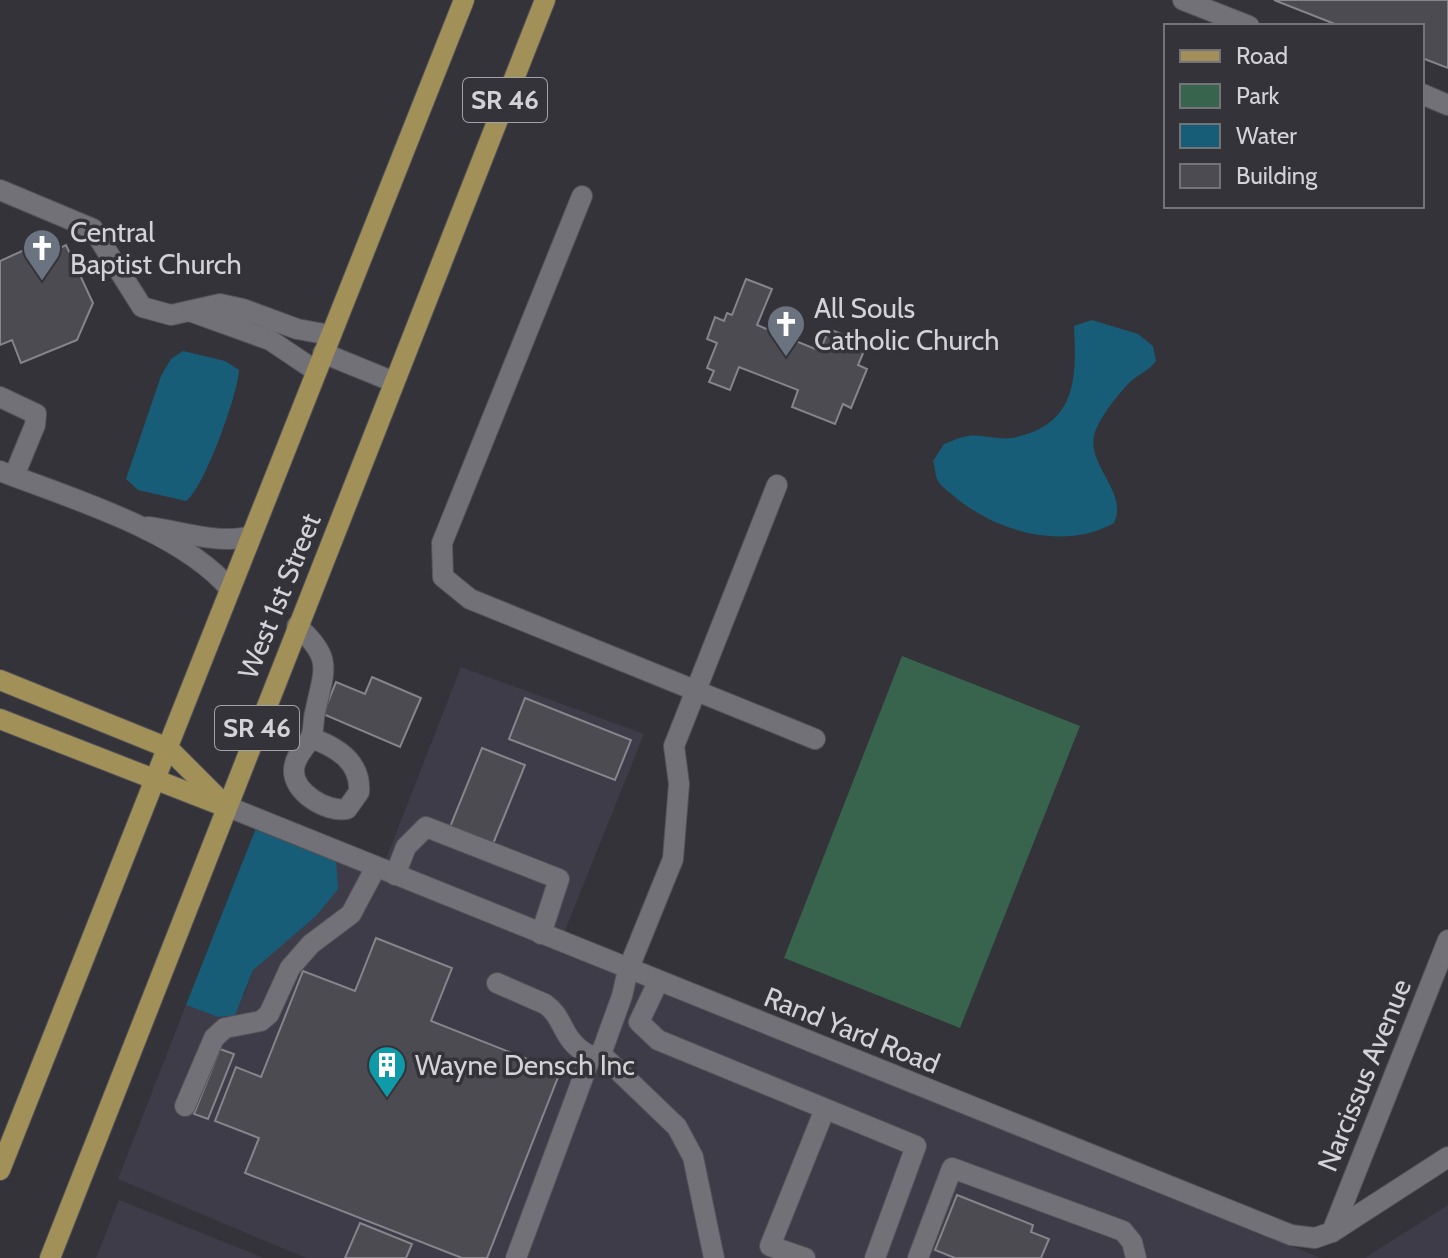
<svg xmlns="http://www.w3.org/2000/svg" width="1448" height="1258" font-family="Cabin,sans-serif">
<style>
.built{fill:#3e3c48}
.green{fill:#38634c}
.water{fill:#185d77}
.building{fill:#4c4b51;stroke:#86858c;stroke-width:2}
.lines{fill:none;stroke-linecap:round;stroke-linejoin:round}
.minor-casing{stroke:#535257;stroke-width:22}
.major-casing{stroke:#535257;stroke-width:22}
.minor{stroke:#727178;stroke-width:20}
.major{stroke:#a19158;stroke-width:20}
.labels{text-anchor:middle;stroke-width:7;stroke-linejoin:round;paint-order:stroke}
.shield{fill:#343339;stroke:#a3a2a7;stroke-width:2}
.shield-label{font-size:26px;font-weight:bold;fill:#d3d2d6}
.poi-label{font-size:28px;fill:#d3d2d6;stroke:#343339;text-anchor:start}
.street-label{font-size:28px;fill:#d3d2d6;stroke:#343339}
</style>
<rect width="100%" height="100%" fill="#343339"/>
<g class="built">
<path d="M461,667L644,734L558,948L1321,1258H306L118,1179L186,1005L218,1017L245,994L253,970L276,947L336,860L379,877Z"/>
<path d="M119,1200L264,1258H96Z"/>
<path d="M1448,1205V1258H1365Z"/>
</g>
<path class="green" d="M902,656L1080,726L960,1028L784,958Z"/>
<g class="water">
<path d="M1092,320L1138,334L1153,346L1156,361C1148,372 1136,375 1128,384C1117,396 1105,411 1098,425C1078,461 1130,489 1114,523C1064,551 997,532 955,497C949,492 940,486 937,479C935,474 935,466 933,461L944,444C952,441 960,437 968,436C982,434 998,440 1012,438C1076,426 1077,380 1074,326Z"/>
<path d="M183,351L225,361L239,370C238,394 204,488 186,501L138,490L126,479L161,376L171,359Z"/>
<path d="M256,828L336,860L338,889L316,916L253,970L235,1015L218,1017L186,1005Z"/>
</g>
<g class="building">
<path d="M1274,0H1448V68L1422,58V26H1340Z"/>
<path d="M42,242L47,254L66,245L93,303L77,340L21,363L12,340L0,345V261Z"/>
<path d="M746,279L772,289L757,325L820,351L829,329L867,344L858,365L867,369L851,408L843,404L835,424L792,407L798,390L739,367L730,390L709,382L714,371L707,368L717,343L707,339L715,317L724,321L727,313L732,315Z"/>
<path d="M372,677L421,698L400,747L323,714L336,682L365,694Z"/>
<path d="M525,698L631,740L615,780L509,739Z"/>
<path d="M482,748L525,765L493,844L450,827Z"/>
<path d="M376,938L452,968L431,1021L560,1072L487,1258H462L245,1173L259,1138L215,1121L236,1067L261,1077L303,971L355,991Z"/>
<path d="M220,1049L234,1054L208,1119L194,1114Z"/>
<path d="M957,1195L1033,1225L1031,1232L1049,1239L1041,1258H955L935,1250Z"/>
<path d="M360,1223L412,1244L406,1258H345Z"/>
</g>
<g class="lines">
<defs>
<g id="minor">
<path d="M1183,0L1249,26"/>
<path d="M1422,94L1448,105"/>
<path d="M0,190L93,229L142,307L171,315L220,304L243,309L297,329L330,335"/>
<path d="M582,196L442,543L443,577L470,599L815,739"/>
<path d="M192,312L270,340L316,371"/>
<path d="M323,353L394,382"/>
<path d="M0,397L36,414L35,425L14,476"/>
<path d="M0,471C70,498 181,531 230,589"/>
<path d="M148,527C181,531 219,545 251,536"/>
<path d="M297,626C334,659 324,669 315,713C313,720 314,730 311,737C306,748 295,755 294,769C292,792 327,813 347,809L359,792C361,762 337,747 311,738"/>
<path d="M226,806L1291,1235L1315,1238L1332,1232L1448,1157"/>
<path d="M395,875L406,847L426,827L559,879L541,934"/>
<path d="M658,982L639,1022L658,1040L916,1146L875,1258"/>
<path d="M497,983L545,1004C566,1018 560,1041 591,1056L601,1054L622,996L628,970L673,859L679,784L674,746L777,485"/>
<path d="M601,1054L677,1127L693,1157L714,1258"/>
<path d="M185,1106L214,1038L225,1028L261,1021L269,1014L290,968L311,944L351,914L376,867"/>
<path d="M1332,1232L1448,940"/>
<path d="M516,1258L591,1056"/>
<path d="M805,1258L770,1246L825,1109"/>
<path d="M918,1258L952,1168L1123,1231L1132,1242L1136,1258"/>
</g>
<g id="major">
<path d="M0,680L168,748L226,806"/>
<path d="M0,719L218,804"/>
<path d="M0,1170L464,0"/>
<path d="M50,1258L545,0"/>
</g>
</defs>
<use href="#minor" class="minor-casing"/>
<use href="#major" class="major-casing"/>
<use href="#minor" class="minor"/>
<use href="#major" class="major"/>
</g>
<defs>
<symbol id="church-pin" viewBox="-11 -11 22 30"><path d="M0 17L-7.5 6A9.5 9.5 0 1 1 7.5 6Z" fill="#6b7280" stroke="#343339"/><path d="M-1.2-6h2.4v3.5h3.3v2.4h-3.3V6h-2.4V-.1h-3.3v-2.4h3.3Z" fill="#fff"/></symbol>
<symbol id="building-pin" viewBox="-11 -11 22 30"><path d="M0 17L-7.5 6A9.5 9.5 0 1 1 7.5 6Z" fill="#0f9aa8" stroke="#343339"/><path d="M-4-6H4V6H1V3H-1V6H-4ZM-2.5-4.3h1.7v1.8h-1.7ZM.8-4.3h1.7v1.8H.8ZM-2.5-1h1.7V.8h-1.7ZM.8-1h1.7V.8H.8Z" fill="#fff"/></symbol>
</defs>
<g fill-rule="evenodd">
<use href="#church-pin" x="20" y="226" width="44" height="60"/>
<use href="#church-pin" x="764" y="302" width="44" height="60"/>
<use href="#building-pin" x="365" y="1043" width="44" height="60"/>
</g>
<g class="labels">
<g class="shield">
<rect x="463" y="78" width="84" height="44" rx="6"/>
<rect x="215" y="706" width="84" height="44" rx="6"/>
</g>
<g class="shield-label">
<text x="505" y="109">SR 46</text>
<text x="257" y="737">SR 46</text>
</g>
<g class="poi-label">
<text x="70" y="242">Central<tspan x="70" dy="32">Baptist Church</tspan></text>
<text x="814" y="318">All Souls<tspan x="814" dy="32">Catholic Church</tspan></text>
<text x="415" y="1075">Wayne Densch Inc</text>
</g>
<g class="street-label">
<text transform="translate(279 596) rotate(-68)" y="10">West 1st Street</text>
<text transform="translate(852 1030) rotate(22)" y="10">Rand Yard Road</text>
<text transform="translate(1364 1075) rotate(-68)" y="10">Narcissus Avenue</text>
</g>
</g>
<rect x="1164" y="24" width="260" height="184" fill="#343339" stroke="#747378" stroke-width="2"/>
<rect x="1180" y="50" width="40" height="12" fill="#a19158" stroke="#747378" stroke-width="2"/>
<text x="1236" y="64" font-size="24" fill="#d3d2d6">Road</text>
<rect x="1180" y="84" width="40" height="24" fill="#38634c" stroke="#747378" stroke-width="2"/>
<text x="1236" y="104" font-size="24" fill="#d3d2d6">Park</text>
<rect x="1180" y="124" width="40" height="24" fill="#185d77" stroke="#747378" stroke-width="2"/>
<text x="1236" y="144" font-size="24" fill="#d3d2d6">Water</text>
<rect x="1180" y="164" width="40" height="24" fill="#4c4b51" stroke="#747378" stroke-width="2"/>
<text x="1236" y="184" font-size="24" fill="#d3d2d6">Building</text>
</svg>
